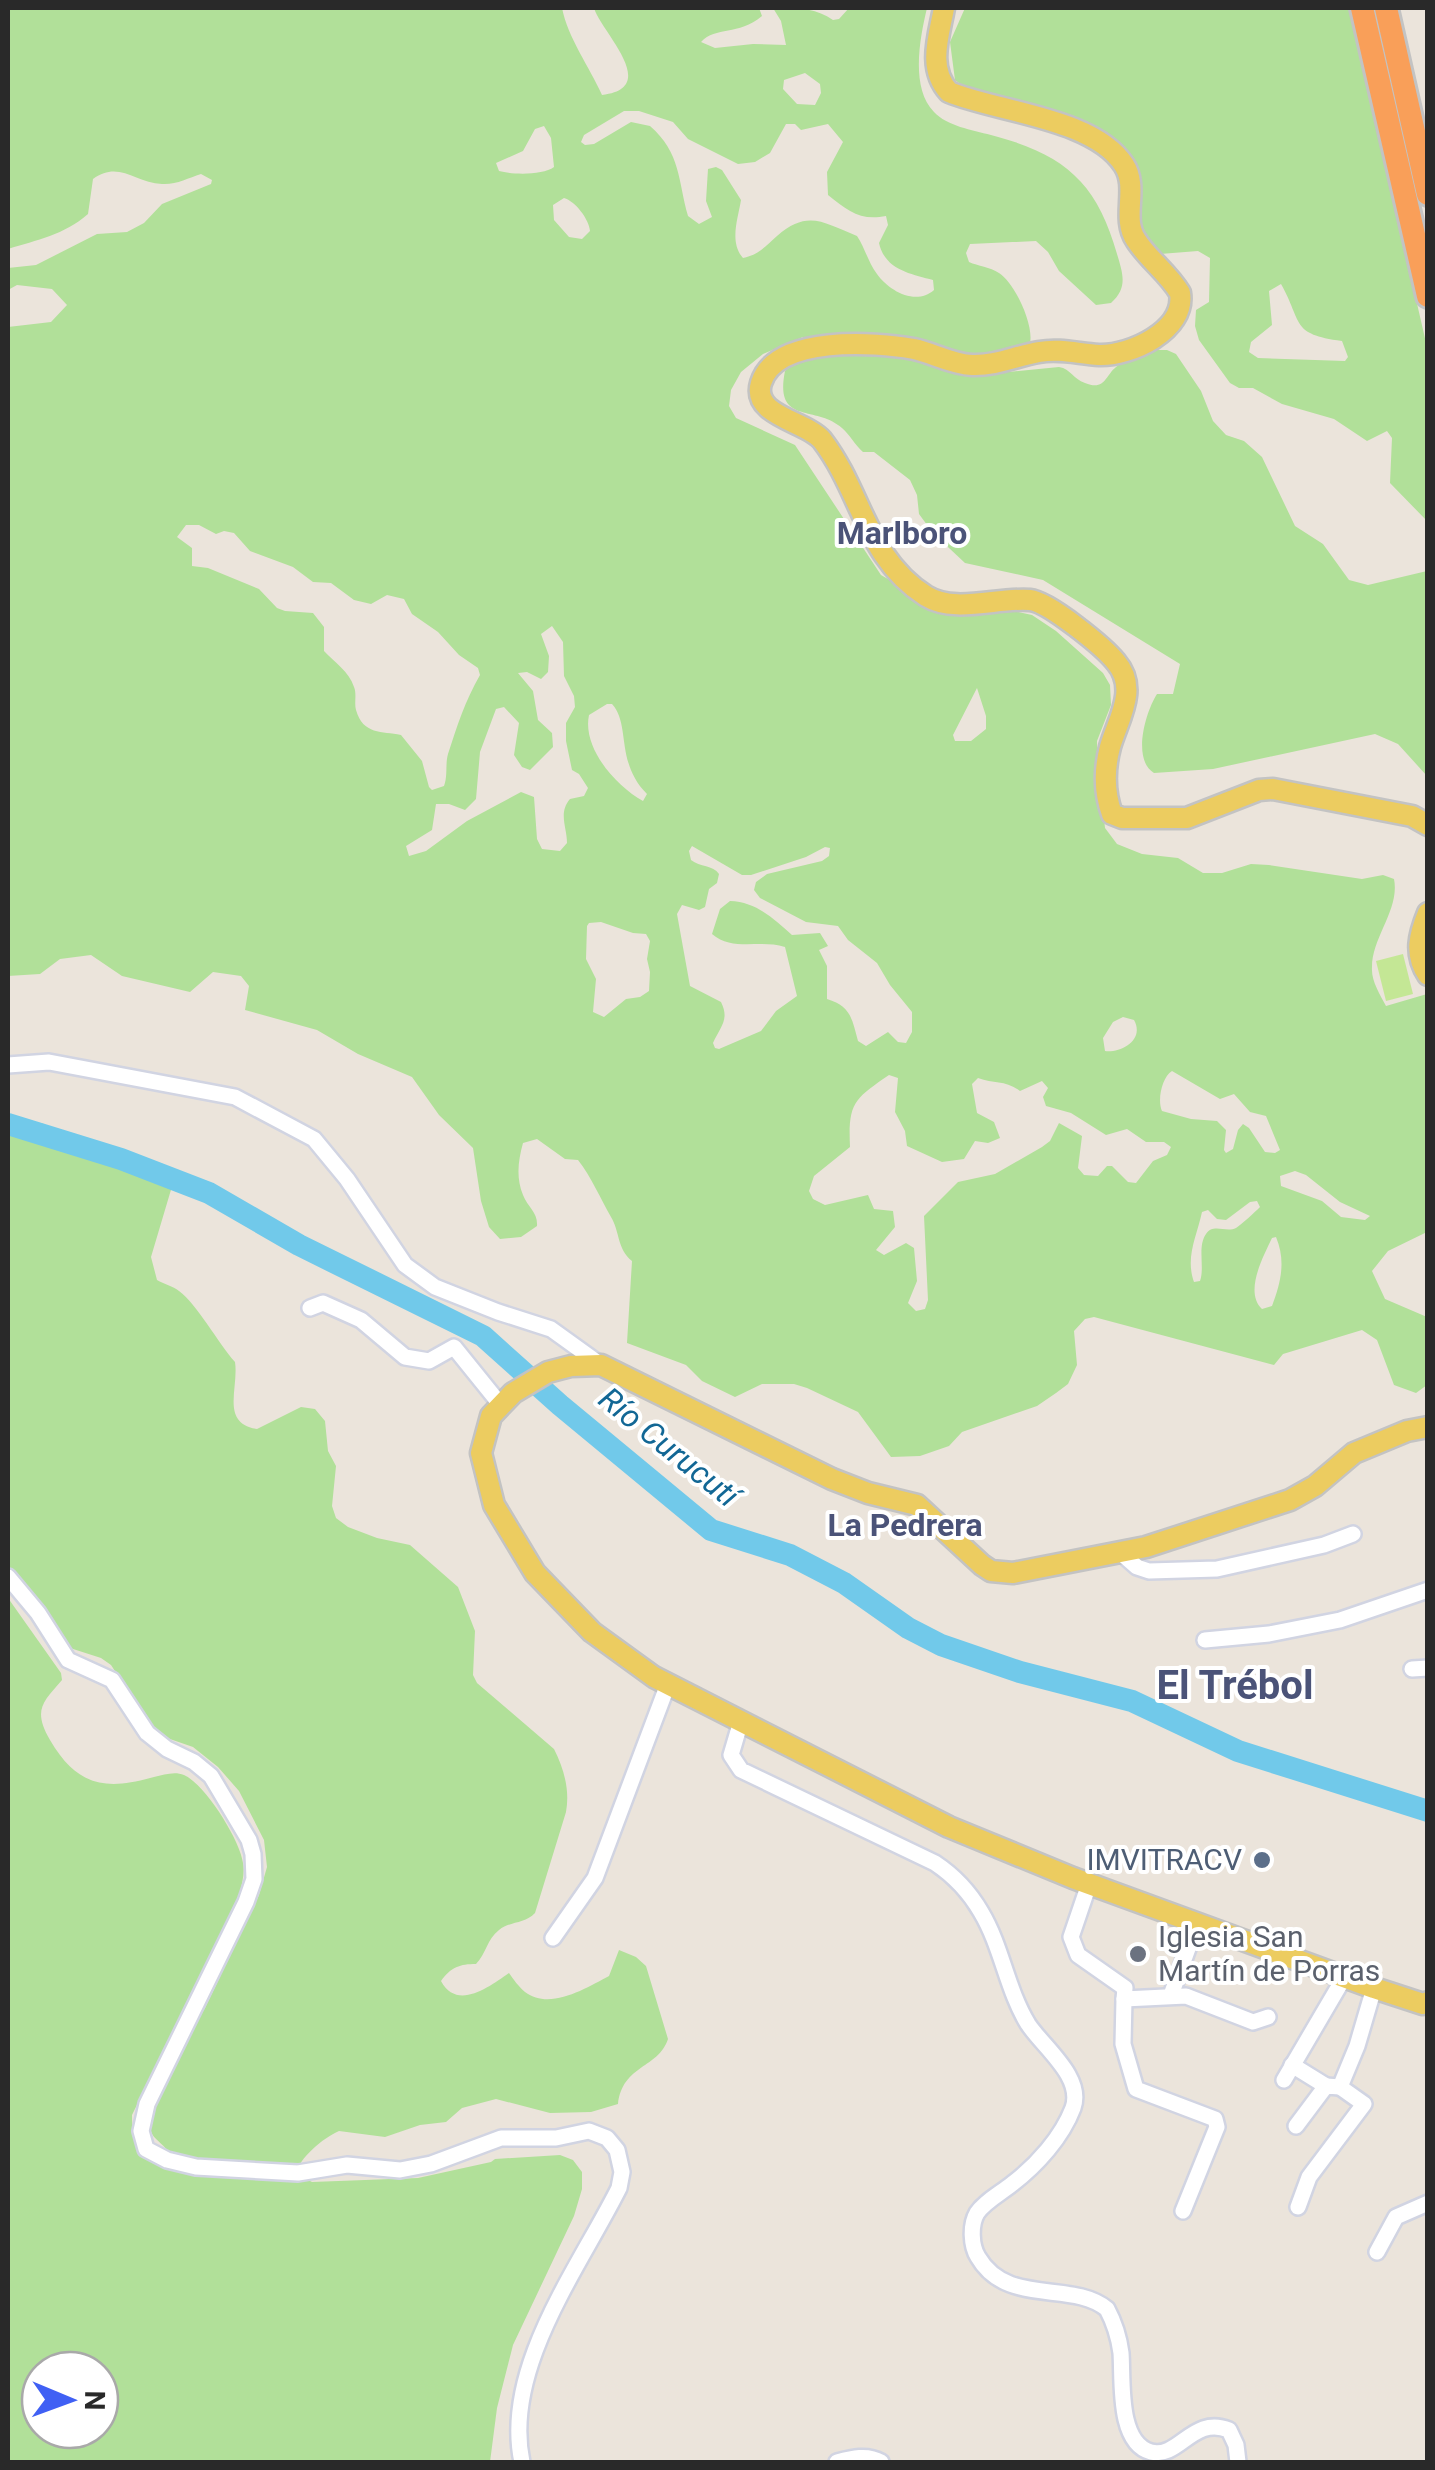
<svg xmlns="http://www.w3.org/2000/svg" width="1435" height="2470" font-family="Roboto,sans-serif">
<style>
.green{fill:#b1e099;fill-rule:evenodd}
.pitch{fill:#c4e795}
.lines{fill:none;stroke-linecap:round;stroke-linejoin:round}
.river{stroke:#71c9ea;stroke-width:22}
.minor-casing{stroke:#d1d4e2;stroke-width:20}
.major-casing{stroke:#c3c3c3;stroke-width:25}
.highway-casing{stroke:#c3c3c3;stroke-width:28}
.minor{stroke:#fff;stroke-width:15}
.major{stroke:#eccc60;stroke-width:20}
.highway{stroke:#f99f59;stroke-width:22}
.service-dot{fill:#5c6f8a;stroke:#fff;stroke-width:4}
.worship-dot{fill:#6b7280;stroke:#fff;stroke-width:4}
.labels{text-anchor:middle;stroke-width:8;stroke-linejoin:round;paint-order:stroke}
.service-label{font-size:30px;fill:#4e5e75;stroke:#fff;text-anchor:end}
.worship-label{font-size:30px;fill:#5b616d;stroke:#fff;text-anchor:start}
.neighbourhood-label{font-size:32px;font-weight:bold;fill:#4b5378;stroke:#fff}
.water-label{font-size:32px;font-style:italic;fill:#126795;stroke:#fff}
.district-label{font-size:40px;font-weight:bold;fill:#4b5378;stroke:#fff}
</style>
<rect width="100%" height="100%" fill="#ebe4db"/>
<g class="green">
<path d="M8,8H562C568,38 589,66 602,95C662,88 601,32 594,8H759L762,16C738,36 716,26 701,42L715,48L753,44L786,45L781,21L773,8C795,8 815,7 833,20L839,19L849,8H927C920,37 910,88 934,112C947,126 972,130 991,135C1064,154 1097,182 1117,254C1123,274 1128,288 1111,303L1096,305L1059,271L1048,252L1036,241L970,244L966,253L969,262C978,266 990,267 999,273C1015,283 1034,325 1030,343L1017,349L979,356L894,339L803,337L763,354L741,372L731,390L729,406L736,418L795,445L881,575L900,586L1032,615L1056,631L1103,673L1110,685L1111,705L1097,741V755L1105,828L1117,844L1142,854L1178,858L1203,873H1222L1251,864L1269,865L1362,879L1383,875L1394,879C1400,909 1372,937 1372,967C1371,981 1380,994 1386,1006L1427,994V1232L1388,1251L1372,1271L1385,1299L1427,1317V1385L1416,1393L1394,1385L1377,1340L1362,1330L1283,1354L1274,1365L1094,1317L1085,1319L1074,1331L1077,1365L1068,1384L1056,1393L1037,1406L962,1432L949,1446L920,1456L891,1457L858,1412L807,1388L794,1384H762L735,1397L702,1381L686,1365L627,1343L632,1261C617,1249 620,1232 611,1217C600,1198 592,1178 578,1160L565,1159L537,1139L523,1143C518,1161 516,1178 523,1195C528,1208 538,1212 537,1226L521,1237L500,1239L489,1227L481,1201L473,1148L439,1115L412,1077L358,1054L317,1030L245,1010L249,986L241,976L213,972L190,992L122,976L91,955L60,959L40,974L8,976V327L51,322L67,305L52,289L17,285L8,290V268L36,265L97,234L127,232L144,223L162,204L211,184L212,180L201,174C188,178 176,185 162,184C135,183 119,160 93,179L88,214C64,235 37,240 8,249ZM805,73L820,84L821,93L815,105L797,104L783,89L784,80ZM624,111H639L673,122L688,139L738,164L755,162L770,153L786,124H795L801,130L828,124L843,142L827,172L828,195C848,211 860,221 886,216L888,225L879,243C885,270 911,274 933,280L934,290C916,306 889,291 877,274C868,262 865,248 857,236C824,223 808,209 777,236C766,246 758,255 743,258C729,242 738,219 741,200L722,170L716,167L708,169L706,201L712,217L699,224L688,216C678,181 681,153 650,126L631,122L594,144L585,145L581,142L584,135ZM544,126L551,138L554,167C543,175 514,175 499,171L496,163L523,151L535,129ZM564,198C575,201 589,219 590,231L582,239L569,237L554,220L553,205ZM186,525H199L216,534L224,531L234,533L250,551L293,567L313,582L331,583L354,600L371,604L387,595L404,599L412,614L438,632L459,655L478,668L480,675C465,701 457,726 448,754C445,765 448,775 444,786L432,790L429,787L422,761L401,735C382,731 363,735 356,710C354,703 357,694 354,687C349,671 334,662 324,651V627L313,613L285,611L277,608L259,589L208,568L192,566V548L177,537ZM552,626L563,642L564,676L574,696L575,707L566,723V741L572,770L579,774L588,788L584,796L570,799C558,813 567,827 567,843L560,851L542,849L537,839L534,797L521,792L467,821L426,851L409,856L406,846L432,830L436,804H449L465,810L476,799L480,752L496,709L504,707L519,723L514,755L522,767L530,770L553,747L552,733L538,720L533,691L518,673L527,672L541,679L548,672L549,656L541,634ZM977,688L986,716V729L971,741H955L953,735ZM607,704H612C631,725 615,762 647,794L643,801C616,786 582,748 589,715ZM692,846L742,875H751L806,857L825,847L830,848L829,856L822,861L767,874L756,882L754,890L760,898L806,922L838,926L848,940L877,963L890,985L912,1012V1032L906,1043L898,1042L888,1032L866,1046L858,1041C852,1019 851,1006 827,999V966L819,950L828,946L820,933L792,935C774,919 757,902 730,901L720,909L712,934C733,952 760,939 785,947L797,996L776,1011L761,1031L719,1049L715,1048L713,1043C720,1027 730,1020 721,1002L690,986L677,914L682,905L699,910L705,907L709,889L717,883L719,874C713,865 700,867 691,860L689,851ZM601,922L633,933L646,934L650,941L647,959L650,972L649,991L640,997L626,999L604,1017L593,1012L596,979L586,959L587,926L589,923ZM1123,1017L1134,1020C1145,1040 1121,1053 1105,1051L1103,1038L1113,1022ZM1172,1071L1220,1099L1234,1094L1250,1112L1266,1116L1280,1150L1275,1153L1265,1152L1249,1128L1243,1124L1238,1130L1233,1149L1226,1153L1224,1150L1226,1130L1217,1121L1191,1119L1162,1111C1157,1100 1162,1077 1172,1071ZM889,1075L898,1078L895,1112L905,1131L907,1146L942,1162L964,1159L975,1141L988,1143L1000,1138L994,1122L977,1113L972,1084L978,1078C994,1084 1006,1080 1020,1091L1042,1081L1048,1088L1043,1097L1046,1106L1071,1113L1106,1135L1127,1129L1146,1142H1164L1171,1147L1167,1155L1153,1161L1136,1183L1128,1182L1112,1166H1107L1098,1176L1084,1175L1078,1168L1082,1136L1059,1123L1050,1141L1042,1147L995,1174L958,1182L924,1216L928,1300L925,1309L916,1311L908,1303L917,1281L914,1248L906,1243L884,1255L876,1250L895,1227L893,1211L874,1209L868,1195L825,1205L813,1199L809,1191L814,1176L850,1147C848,1103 854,1099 889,1075ZM1295,1171L1306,1175L1340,1202L1370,1216L1365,1220L1341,1217L1322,1201L1281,1186L1280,1176ZM1257,1201L1260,1207C1254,1213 1243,1223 1236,1228C1226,1233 1213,1223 1206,1234C1197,1247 1205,1267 1200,1281L1194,1282C1185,1257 1197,1236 1202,1212L1208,1210L1217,1219L1226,1220L1250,1202ZM1276,1237C1286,1261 1281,1282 1272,1306L1262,1309C1244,1292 1263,1257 1272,1238Z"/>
<path d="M965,8H1349L1427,347V521L1390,483L1392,438L1387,431L1367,441L1334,419L1282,404L1253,388H1239L1230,383L1199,340L1195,326L1196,310L1209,302L1210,258L1198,251L1160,254L1139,242L1119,150L967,89L955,80L950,42ZM1281,284C1303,323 1290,334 1342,341L1348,357L1345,361L1258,358L1249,352L1251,342L1272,325L1269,291Z"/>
<path d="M1153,350H1167L1176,354L1201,391L1213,421L1226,435L1244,441L1262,457L1295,526L1323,544L1349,580L1368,585L1427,571V776L1398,744L1375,734L1213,769L1154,773C1132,760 1145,713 1157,694H1173L1180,664L1043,580L965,563L933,533L919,514L917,495L910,480L874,452H863C855,445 850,435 842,428C815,404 774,426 785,371L802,356L873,351L988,374L1059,367C1071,369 1073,379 1085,383C1105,391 1105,376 1116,367C1125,359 1143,355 1153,350Z"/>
<path d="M8,1115L44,1124L66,1138L101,1147L130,1163L150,1169L173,1183L151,1257L157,1280C164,1284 173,1286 179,1291C197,1304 218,1343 235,1362C239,1388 220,1423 257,1429L301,1407L315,1409L325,1421L328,1451L336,1466L332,1506L336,1518L348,1527L377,1538L410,1545L458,1587L475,1631L473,1675L477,1683L554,1749C564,1769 570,1790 566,1812L535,1913C525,1924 510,1921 499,1930C487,1939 486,1954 476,1964C460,1964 451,1967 441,1981C457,2011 489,1987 509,1973C513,1979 519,1987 525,1992C550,2011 586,1988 609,1976L619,1950L636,1957L646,1966L668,2039C658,2069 623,2064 618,2104L591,2112L550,2113L496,2099L462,2108L446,2122L420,2125L385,2137L339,2131C323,2138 299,2158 296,2174L312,2182L418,2178L491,2162L495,2159L560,2155L573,2160L582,2172V2189L574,2216L513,2345L497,2408L490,2462H8V1598L61,1673L62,1680C42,1703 33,1710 50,1740C77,1786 105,1791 154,1777C164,1775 174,1771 184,1775C205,1784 240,1840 243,1863C245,1873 242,1883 240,1893L132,2115C132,2140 138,2164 166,2165L172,2157C158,2134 145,2142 151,2108L166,2074L205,2008L259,1895L267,1867L264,1840L239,1791L218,1767L193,1747L167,1738L151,1726L111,1665L101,1658L70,1648L37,1598L8,1566ZM40,2370H100V2430H40Z"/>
</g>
<path class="pitch" d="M1403,954L1413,994L1386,1001L1376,961Z"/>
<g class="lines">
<path class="river" d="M8,1124L121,1159L209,1193L299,1245L483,1336L560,1405L711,1530L790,1555L844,1583L908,1628L941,1645L1020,1672L1132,1701L1238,1751L1428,1811"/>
<defs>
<g id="minor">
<path d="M8,1065L49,1062L235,1097L314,1139L347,1179L405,1265L435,1287L498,1312L551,1329L601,1365"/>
<path d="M310,1308L323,1303L361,1320L405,1357L429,1361L454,1347L500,1404"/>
<path d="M1121,1553L1137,1567L1149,1571L1217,1569L1324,1545L1353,1534"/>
<path d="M8,1577L38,1613L68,1660L112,1680L147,1733L167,1749L194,1762L211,1776L249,1840L253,1854L254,1879L246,1902L147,2104L141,2131L146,2149L167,2160L196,2167L298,2173L347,2165L400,2170L431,2164L501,2138H556L589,2131L607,2138L617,2150L622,2172L619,2188C579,2268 502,2369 522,2462"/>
<path d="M1205,1640L1269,1634L1340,1620L1428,1590"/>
<path d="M1412,1669L1428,1668"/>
<path d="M741,1721L731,1755L741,1770L935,1863C953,1875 970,1893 981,1912C1002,1947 1007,1990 1028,2024C1043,2047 1084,2077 1073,2108C1062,2137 1037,2165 1012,2184C1001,2193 985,2201 977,2213C970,2225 971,2246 978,2257C1007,2307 1072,2280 1107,2309C1114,2322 1119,2338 1121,2353C1123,2379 1117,2443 1151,2452C1179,2459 1193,2415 1229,2430L1236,2445L1238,2462"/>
<path d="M1089,1884L1071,1937L1078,1955L1125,1988L1124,1999L1186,1996L1253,2022L1268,2017"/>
<path d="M553,1938L595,1878L668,1684"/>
<path d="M1171,1995L1197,1924"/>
<path d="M1124,1999L1123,2044L1136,2089L1215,2119L1217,2127L1183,2211"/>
<path d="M1292,2065L1326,2086"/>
<path d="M1284,2080L1345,1976"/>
<path d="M1296,2126L1326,2086L1340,2087"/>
<path d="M1298,2207L1309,2177L1364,2104L1340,2087L1357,2046L1374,1988"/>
<path d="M1377,2252L1396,2217L1428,2203"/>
<path d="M837,2462C852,2458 867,2454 881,2462"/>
</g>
<g id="major">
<path d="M944,8C939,36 927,68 949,92C997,112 1094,118 1124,165C1139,188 1121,218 1136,240C1148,259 1168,273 1180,293C1186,330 1131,356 1099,355C1079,354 1060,348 1039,352C1016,356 995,366 972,365C951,364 933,353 914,349C875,342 776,335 761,383C751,416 806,421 822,440C862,492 866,558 926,596C955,614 998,597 1030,600C1049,602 1104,647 1116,662C1139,689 1118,719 1110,747C1104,770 1104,792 1112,814L1122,818H1187L1259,790L1273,789L1412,816L1428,825"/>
<path d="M1428,913C1419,935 1414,954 1428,975"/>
<path d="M1428,1427L1407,1431L1354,1453L1315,1486L1290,1500L1146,1547L1013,1573L991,1571L982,1565L917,1505L868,1493L832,1479L601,1365L571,1366L548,1372L513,1393L491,1416L481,1453L494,1505L535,1573L592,1632L654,1677L949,1827L1073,1878L1374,1988L1423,2004L1428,2002"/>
</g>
<g id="highway">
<path d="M1362,8L1428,296"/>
<path d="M1386,8L1428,194"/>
</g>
</defs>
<use href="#minor" class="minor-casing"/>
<use href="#major" class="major-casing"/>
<use href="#highway" class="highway-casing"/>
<use href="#minor" class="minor"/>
<use href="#major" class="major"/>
<use href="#highway" class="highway"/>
</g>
<circle class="service-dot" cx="1262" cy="1860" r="10"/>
<circle class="worship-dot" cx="1138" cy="1954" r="10"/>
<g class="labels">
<g class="service-label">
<text x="1242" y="1870">IMVITRACV</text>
</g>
<g class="worship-label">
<text x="1158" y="1947">Iglesia San<tspan x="1158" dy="34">Martín de Porras</tspan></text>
</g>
<g class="neighbourhood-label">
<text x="902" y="544">Marlboro</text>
<text x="905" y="1536">La Pedrera</text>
</g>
<g class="water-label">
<text transform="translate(669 1447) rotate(39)" y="11">Río Curucutí</text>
</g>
<g class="district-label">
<text x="1235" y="1699">El Trébol</text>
</g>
</g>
<rect width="1435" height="2470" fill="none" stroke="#292929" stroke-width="20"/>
<g transform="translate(70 2400) rotate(91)"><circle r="48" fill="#ffffff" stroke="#a9a9a9" stroke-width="2.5"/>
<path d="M0-8L18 38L0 25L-18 38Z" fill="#4060f4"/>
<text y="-15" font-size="28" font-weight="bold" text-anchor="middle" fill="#292929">N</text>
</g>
</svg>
